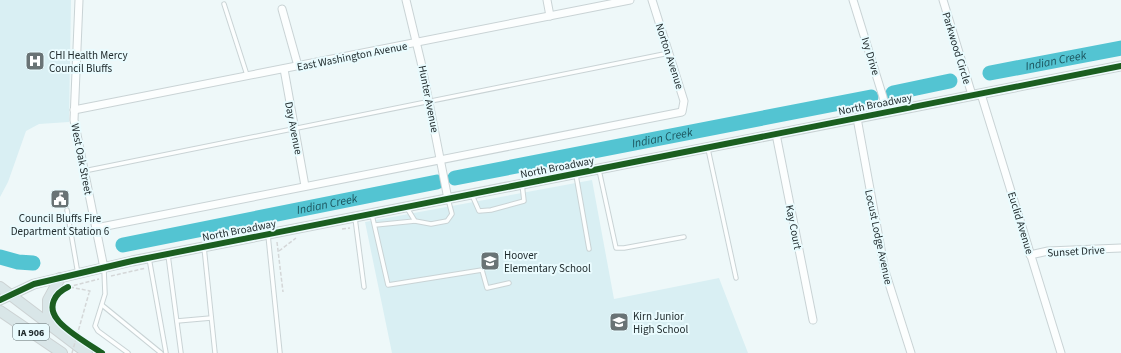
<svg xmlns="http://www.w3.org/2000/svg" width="1121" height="353" font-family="'Source Sans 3',sans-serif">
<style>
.built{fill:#d9eff3}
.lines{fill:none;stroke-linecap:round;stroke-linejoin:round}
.river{stroke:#53c4d2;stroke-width:15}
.service-casing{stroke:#c9d3d5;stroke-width:5.5}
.minor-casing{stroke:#c9d3d5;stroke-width:9}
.secondary-casing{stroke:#c9d3d5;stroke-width:11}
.primary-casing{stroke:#ccd2d3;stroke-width:12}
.path{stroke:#d4d7d8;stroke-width:1.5;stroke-dasharray:4 2;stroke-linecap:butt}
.service{stroke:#fcfefe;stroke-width:3.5}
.minor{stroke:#fcfefe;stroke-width:7}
.secondary{stroke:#fcfefe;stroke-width:9}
.primary{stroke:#d9e6e8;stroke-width:10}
.path-bridge{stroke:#d4d7d8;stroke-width:1.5;stroke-dasharray:4 2;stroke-linecap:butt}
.cycleway-casing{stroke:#e9fbfe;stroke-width:8}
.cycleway{stroke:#1b5e20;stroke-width:6}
.labels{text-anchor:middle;stroke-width:4;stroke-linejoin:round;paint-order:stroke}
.shield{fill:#e9fbfe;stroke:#5d6a6c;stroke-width:1}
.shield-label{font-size:10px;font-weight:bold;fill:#212c2e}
.street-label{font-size:11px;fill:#212c2e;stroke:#e9fbfe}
.poi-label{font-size:11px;fill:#212c2e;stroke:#e9fbfe;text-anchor:start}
.water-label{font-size:12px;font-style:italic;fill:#1b535c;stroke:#e9fbfe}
</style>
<rect width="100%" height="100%" fill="#eef8f9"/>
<g class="built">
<path d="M0,0H71L69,122L39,124L26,131L8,182L0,197Z"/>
<path d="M592,180L614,299L719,278L748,353H392L365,222Z"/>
</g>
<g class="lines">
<g class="river">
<path id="s1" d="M990,73L1121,48"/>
<path d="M893,93L950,81"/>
<path id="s2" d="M455,178L871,97"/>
<path id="s3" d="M123,245L437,182"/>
<path d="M0,257L18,262L33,263"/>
</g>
<defs>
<g id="service">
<path d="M224,4L247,75"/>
<path d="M708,149L736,278"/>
<path d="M599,170L616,248H624L684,237"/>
<path d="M84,171L669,53"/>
<path d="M576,175L589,249"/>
<path d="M472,195L479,211L491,210L524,201L522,184"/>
<path d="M407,208L415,221L431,224L447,221L452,214L448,199"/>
<path d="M67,210L78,274"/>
<path d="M372,215L388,285L482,270L487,288L509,283"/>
<path d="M355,218L364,287"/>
<path d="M375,225L415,221"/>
<path d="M268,235L280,353"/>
<path d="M204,247L215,353"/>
<path d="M168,255L181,353"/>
<path d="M149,258L166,353"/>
<path d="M104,269L105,294L95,326L98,331L128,353"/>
<path d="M102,305L161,353"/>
<path d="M177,321L211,318"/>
</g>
<g id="minor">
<path d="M79,0L74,120L104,268"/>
<path d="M406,0L421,62L448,199"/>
<path d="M547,0L550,16"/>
<path d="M853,0L883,97L886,112"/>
<path d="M943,0L972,95"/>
<path d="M282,9L298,66"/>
<path d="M284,69L305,186"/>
<path d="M981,94L1061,353"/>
<path d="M74,110L630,0"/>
<path d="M857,118L885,271L911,353"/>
<path d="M776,134L813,320"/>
<path d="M96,228L682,112L684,101L652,0"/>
<path d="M1030,255L1048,251L1121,248"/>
</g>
<path id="secondary" d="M0,300L34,284L132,261L1121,66"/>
<g id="primary">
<path d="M0,287L87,353"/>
<path d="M0,311L62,353"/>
<path d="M48,325V300L60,278"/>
</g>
</defs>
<use href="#service" class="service-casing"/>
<use href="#minor" class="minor-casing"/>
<use href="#secondary" class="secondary-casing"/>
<use href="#primary" class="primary-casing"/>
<g class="path">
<path d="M342,229L350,228"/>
<path d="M277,242L283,292"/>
<path d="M279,251L296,238"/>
<path d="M111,276L146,268"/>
<path d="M68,287L99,279"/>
<path d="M70,287L90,291L89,293"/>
</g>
<use href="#service" class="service"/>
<use href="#minor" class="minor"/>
<use href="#secondary" class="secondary"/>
<use href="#primary" class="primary"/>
<path class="path-bridge" d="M72,353L89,293"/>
<defs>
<g id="cycleway">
<path d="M68,287C55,293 47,306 57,319C64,330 90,345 102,353"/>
<path d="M0,300L34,284L132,261L1121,66"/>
</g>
</defs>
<use href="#cycleway" class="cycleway-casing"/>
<use href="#cycleway" class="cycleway"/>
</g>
<defs>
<symbol id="hospital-square" viewBox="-11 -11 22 22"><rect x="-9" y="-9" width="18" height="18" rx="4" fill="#697375" stroke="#e9fbfe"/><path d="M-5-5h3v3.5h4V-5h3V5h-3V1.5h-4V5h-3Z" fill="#fff"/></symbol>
<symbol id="civic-square" viewBox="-11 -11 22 22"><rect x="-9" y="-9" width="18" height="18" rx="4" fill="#697375" stroke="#e9fbfe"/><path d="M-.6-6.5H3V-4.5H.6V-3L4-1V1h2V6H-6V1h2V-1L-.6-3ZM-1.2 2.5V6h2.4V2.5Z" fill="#fff"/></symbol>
<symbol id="school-square" viewBox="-11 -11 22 22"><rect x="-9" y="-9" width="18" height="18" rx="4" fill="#697375" stroke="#e9fbfe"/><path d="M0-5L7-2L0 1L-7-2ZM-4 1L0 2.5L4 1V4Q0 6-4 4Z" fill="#fff"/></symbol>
</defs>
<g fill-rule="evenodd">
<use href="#hospital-square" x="24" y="50" width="22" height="22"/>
<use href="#civic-square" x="49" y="188" width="22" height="22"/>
<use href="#school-square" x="479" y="250" width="22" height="22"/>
<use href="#school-square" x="608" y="311" width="22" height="22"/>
</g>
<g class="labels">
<rect class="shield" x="13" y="324" width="36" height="16" rx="3"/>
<g class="shield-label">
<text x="31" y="336">IA 906</text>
</g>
<g class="street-label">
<text transform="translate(957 48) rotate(73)" y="4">Parkwood Circle</text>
<text transform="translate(352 56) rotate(-11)" y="4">East Washington Avenue</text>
<text transform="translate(670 56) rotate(72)" y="4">Norton Avenue</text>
<text transform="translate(871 56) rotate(73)" y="4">Ivy Drive</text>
<text transform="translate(429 99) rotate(79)" y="4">Hunter Avenue</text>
<text transform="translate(875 104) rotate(-11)" y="4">North Broadway</text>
<text transform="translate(294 128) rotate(79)" y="4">Day Avenue</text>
<text transform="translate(82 159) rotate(79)" y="4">West Oak Street</text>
<text transform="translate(557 167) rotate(-11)" y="4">North Broadway</text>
<text transform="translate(1021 223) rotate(73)" y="4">Euclid Avenue</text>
<text transform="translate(794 227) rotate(79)" y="4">Kay Court</text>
<text transform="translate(239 230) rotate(-11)" y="4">North Broadway</text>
<text transform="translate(879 237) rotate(78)" y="4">Locust Lodge Avenue</text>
<text transform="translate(1076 251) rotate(-3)" y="4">Sunset Drive</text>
</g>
<g class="poi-label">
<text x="49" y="59">CHI Health Mercy<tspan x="49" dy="13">Council Bluffs</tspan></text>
<text x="60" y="222" text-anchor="middle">Council Bluffs Fire<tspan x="60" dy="13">Department Station 6</tspan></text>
<text x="504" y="259">Hoover<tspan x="504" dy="13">Elementary School</tspan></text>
<text x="633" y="320">Kirn Junior<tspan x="633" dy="13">High School</tspan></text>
</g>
<g class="water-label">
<text dy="4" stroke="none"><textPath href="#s1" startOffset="67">Indian Creek</textPath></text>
<text dy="4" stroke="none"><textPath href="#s2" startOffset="211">Indian Creek</textPath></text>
<text dy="4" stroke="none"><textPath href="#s3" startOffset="208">Indian Creek</textPath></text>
</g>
</g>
</svg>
